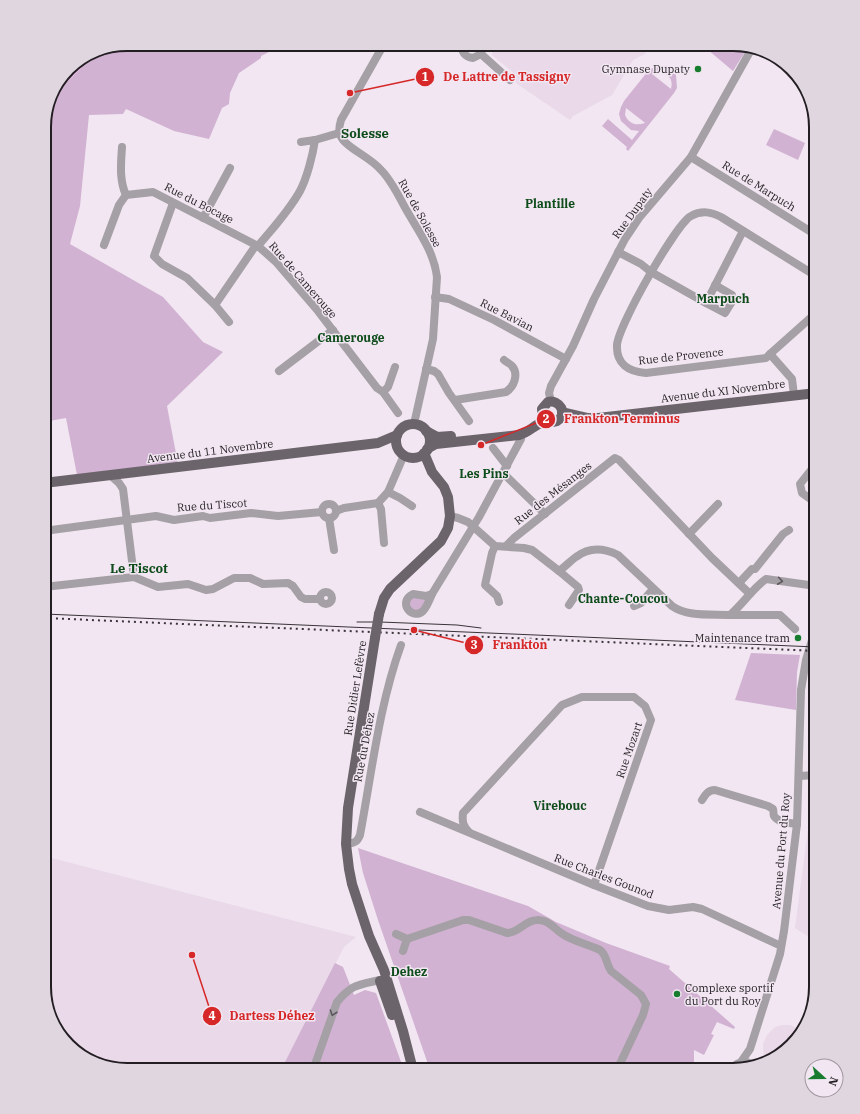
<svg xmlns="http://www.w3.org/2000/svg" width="860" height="1114" font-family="'IBM Plex Serif',serif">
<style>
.built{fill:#e9d9e9}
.green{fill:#d2b2d2;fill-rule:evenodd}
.water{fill:#f2bff2}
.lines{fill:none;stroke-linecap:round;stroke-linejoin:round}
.minor{stroke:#a5a0a5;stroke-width:8}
.major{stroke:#6b646b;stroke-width:10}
.tram{stroke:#393439;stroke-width:1}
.rail{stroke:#393439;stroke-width:2;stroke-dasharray:2 4;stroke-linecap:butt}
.major-bridge{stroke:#6b646b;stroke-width:10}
.oneway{stroke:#5d585d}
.poi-dot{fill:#187c2f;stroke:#f1e6f1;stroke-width:1.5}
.labels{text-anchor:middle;stroke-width:3;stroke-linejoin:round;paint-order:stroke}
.poi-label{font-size:11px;fill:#221e22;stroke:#f1e6f1;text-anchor:end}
.street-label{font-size:11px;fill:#221e22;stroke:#f1e6f1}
.neighbourhood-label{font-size:12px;font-weight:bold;fill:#0e4c1b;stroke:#f1e6f1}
.quarter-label{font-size:13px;font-weight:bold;fill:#0e4c1b;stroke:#f1e6f1}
.rim{fill:none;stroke:#221e22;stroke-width:2}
.leader{fill:none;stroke:#d62828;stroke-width:1.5}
.callout-dot{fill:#d62828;stroke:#f1e6f1;stroke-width:1.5}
.mark-label{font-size:12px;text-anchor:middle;font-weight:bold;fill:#fff}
.callout-label{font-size:12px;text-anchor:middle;font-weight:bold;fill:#d62828;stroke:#f1e6f1;stroke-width:3;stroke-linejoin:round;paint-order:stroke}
</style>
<rect width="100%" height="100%" fill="#f1e6f1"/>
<g class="built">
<path d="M492,44H650L645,54L633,60L612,95L573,116L570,120L516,83V75L492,55Z"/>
<path d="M816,780V941L795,928L809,822L810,781Z"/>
<path d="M44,856L356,937L344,947L281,1070H127L86,1059L58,1033L44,987Z"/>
<path d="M782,1025H790L803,1031L779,1056L764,1061L763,1044L767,1035L775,1027Z"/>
</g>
<g class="green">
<path d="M127,44H263L269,52L261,56V58L239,73L230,93L229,104L222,108L209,139L174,131L126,109L123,114L89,115L80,206L70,244L163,297L203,342L223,352L167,406L178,464L77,475L66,418L44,422V121L53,90L72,65L95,50Z"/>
<path d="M701,44H738L748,47L733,71Z"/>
<path d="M656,66L669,68L676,75L677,88L674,93L628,151L626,149L627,147L602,126L608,119L632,140L639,131L631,130L621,121L619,114L621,107L624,101L648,71ZM657,71C667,73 674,78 671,89L652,74ZM626,108L644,122L645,123C636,126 629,124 625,115Z"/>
<path d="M774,129L805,143L798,160L766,145Z"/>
<path d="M412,597L428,598L422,609L412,611L409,602Z"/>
<path d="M751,653L800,655L797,672L796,710L735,700Z"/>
<path d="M358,848L528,906L556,922L606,943L670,966L669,969L735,1027L734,1029L717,1022L711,1034L714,1035L704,1055L694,1050V1070H430L378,920L363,873Z"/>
<path d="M335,963L343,967L354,995L365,990L376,993L404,1070H281Z"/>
</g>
<path class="water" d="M95,50H99C83,68 63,83 49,104C50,99 51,93 54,89C62,74 81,59 95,50Z"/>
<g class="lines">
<g class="minor">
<path d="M384,44L341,120C339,127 338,133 343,140C351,150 371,158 381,170C392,181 399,197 407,211C419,232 434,252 437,277L433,339L414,424"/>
<path d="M462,44C461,52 465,57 473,58L481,54L483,44"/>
<path d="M481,54L510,80"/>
<path d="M315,140C313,154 307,178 300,191C289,211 273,228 258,246L276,262L318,311L377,388L383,392L398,413"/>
<path d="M301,142L315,140L339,133"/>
<path d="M122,147C121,163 119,180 126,195L153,192L258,246L254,248L215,305"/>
<path d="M691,157L816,235"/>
<path d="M173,203L154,256L162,264L187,278L215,305L229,322"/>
<path d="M203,218L230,168"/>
<path d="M104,245L119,205L126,195"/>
<path d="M618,252L641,264L651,272L706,303L743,231"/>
<path d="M435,297L449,299L494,320L566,359"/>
<path d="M706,303L725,313L733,300L732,295L715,285"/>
<path d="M770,354L816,313"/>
<path d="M426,369L434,371L438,374L449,393L469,421"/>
<path d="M279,371L333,330"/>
<path d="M383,392L388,387L395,367"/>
<path d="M794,395L792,379L770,354L766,358L646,373C629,372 616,364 617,345C618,326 676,224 691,216C702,210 711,212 721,217L816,276"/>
<path d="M455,400L506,392C514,387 519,374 512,366C511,364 506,362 504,360"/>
<path d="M551,401L549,393L551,386L573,346L594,299L625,239L639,218L691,157L752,48"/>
<path d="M493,448L507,466"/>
<path d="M503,473L545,514"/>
<path d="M388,492L400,498L412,506"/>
<path d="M378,503L381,509L384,543"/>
<path d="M816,503L802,493L800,484L816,464"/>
<circle cx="329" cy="511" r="7"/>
<path d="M336,511L344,508L378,503L388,492L404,455"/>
<path d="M450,516L458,518L468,522L495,546L524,548L532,550L559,571C565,567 570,561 576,557C589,547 604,548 618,555L672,606C687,617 711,614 730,615C743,604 752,589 766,579L816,586"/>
<path d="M329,518L334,550"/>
<path d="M44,531L156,516L174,520L203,516L210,518L251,513L278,516L322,512"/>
<path d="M689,534L718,504"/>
<path d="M495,546L492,553L485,585L497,596L499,602"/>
<path d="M506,546L514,538L615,458L619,460L712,558L750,594"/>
<path d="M559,571L578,587L579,590L569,605"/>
<path d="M134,577L158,587L188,584L206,590L213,589L234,578H250L263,584L288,583L293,586L301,597L305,599H319"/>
<path d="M739,583L752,569H755L783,534L789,530"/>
<path d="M44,587L134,577L123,489L119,483L110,475"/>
<circle cx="326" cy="598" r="6"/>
<path d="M413,594L426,596L432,594C430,599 427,607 423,611C412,621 397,602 413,594Z"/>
<path d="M432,594L479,517L521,439"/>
<path d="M634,606L641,603L653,589"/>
<path d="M730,615H780L795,629"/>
<path d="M814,658H816"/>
<path d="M799,776L816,775"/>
<path d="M702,800C705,795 708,790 715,790L768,806L773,809C774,811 773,814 774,816C778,823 791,823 797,824"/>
<path d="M420,812L594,885L648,906L669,910L693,907L702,909L781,946"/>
<path d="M469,832C463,826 462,822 463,813L562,705L582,697H634L645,706L651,720L594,885"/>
<path d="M346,844C353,843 357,843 360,835C372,771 379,706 401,645"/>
<path d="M396,934L407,939L463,920H469L507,933C519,933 525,920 537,920C547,919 553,927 561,933C570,940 589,945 600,950C607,955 606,964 611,971L641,995L646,1004L643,1015L617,1070"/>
<path d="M403,951L407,939"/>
<path d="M741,1062L750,1049L780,954L784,931L797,824L801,690L806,660L816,627"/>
<path d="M313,1070L337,1002C352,984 358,985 380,980L384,983"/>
<path d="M731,1070C736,1062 744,1060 752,1064"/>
</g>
<g class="major">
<path d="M562,412L588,418H598L816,393"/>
<circle cx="413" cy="441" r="17"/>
<path d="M426,431L437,437L451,436"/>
<path d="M427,449L436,444L519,435C528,433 533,426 541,423C546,421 552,423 557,421C569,414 559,399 548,402L542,409L543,418L548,422"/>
<path d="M44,483L378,443L397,435"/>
<path d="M379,614L384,598L390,589L441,541L448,528L450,516L448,497L444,487L432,472L424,453"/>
<path d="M375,638L348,808L346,844L349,869L352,884L369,936L384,970L403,1031L413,1070"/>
<path d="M380,981L392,1015"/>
</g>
<g class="tram">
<path d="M44,614L816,647"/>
<path d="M357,622H380L457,625L481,628"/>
</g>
<path class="rail" d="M44,618L816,651"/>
<path class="major-bridge" d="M375,638L379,614"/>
</g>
<defs><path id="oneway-chevron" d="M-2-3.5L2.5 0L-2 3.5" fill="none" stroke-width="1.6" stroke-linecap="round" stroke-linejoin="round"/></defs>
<g class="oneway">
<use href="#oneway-chevron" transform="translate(780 581) rotate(8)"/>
<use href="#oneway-chevron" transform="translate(333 1013) rotate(109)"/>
</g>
<g class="poi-dot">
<circle cx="698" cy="69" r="4"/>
<circle cx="798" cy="638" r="4"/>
<circle cx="677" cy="994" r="4"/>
</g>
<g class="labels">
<g class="poi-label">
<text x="690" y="73">Gymnase Dupaty</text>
<text x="790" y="642">Maintenance tram</text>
<text x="685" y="992" text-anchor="start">Complexe sportif<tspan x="685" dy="13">du Port du Roy</tspan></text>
</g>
<g class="street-label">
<text transform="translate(759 186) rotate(32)" y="4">Rue de Marpuch</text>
<text transform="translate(199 203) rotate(27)" y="4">Rue du Bocage</text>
<text transform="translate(420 213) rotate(61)" y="4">Rue de Solesse</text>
<text transform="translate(632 213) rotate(-54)" y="4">Rue Dupaty</text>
<text transform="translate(303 280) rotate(49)" y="4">Rue de Camerouge</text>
<text transform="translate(507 315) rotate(27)" y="4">Rue Bavian</text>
<text transform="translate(681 356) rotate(-6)" y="4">Rue de Provence</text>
<text transform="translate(723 391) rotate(-7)" y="4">Avenue du XI Novembre</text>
<text transform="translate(210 451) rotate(-7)" y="4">Avenue du 11 Novembre</text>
<text transform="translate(553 493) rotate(-38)" y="4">Rue des Mésanges</text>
<text transform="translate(212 505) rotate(-4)" y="4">Rue du Tiscot</text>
<text transform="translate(355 688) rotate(-81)" y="4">Rue Didier Lefèvre</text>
<text transform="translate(364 747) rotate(-79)" y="4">Rue du Déhez</text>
<text transform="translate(629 750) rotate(-71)" y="4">Rue Mozart</text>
<text transform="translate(781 851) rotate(-85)" y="4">Avenue du Port du Roy</text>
<text transform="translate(604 876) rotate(21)" y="4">Rue Charles Gounod</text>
</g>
<g class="neighbourhood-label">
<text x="550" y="208">Plantille</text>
<text x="723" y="303">Marpuch</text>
<text x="351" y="342">Camerouge</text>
<text x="484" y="478">Les Pins</text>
<text x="623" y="603">Chante-Coucou</text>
<text x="560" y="810">Virebouc</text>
<text x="409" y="976">Dehez</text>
</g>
<g class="quarter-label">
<text x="365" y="138">Solesse</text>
<text x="139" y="573">Le Tiscot</text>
</g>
</g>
<path d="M0 0H860V1114H0ZM127 51H733A76 76 0 0 1 809 127V987A76 76 0 0 1 733 1063H127A76 76 0 0 1 51 987V127A76 76 0 0 1 127 51Z" fill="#e0d6e0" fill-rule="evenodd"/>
<path class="rim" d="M127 51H733A76 76 0 0 1 809 127V987A76 76 0 0 1 733 1063H127A76 76 0 0 1 51 987V127A76 76 0 0 1 127 51Z"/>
<path class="leader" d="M350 93L425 77M481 445L546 419M414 630L474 645M192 955L212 1016"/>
<g class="callout-dot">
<circle cx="350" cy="93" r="4"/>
<circle cx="481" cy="445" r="4"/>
<circle cx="414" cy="630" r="4"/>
<circle cx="192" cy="955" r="4"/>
<circle cx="425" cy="77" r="10"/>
<circle cx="546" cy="419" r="10"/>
<circle cx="474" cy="645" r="10"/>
<circle cx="212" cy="1016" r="10"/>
</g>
<g class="mark-label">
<text x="425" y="81">1</text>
<text x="546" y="423">2</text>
<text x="474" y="649">3</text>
<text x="212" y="1020">4</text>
</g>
<g class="callout-label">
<text x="507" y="81">De Lattre de Tassigny</text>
<text x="622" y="423">Frankton Terminus</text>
<text x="520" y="649">Frankton</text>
<text x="272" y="1020">Dartess Déhez</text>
</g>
<g transform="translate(824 1078) rotate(111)"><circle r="19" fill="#f1e6f1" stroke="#9e969e"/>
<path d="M0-3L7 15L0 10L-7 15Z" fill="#187c2f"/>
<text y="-6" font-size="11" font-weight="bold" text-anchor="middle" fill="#221e22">N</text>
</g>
</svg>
